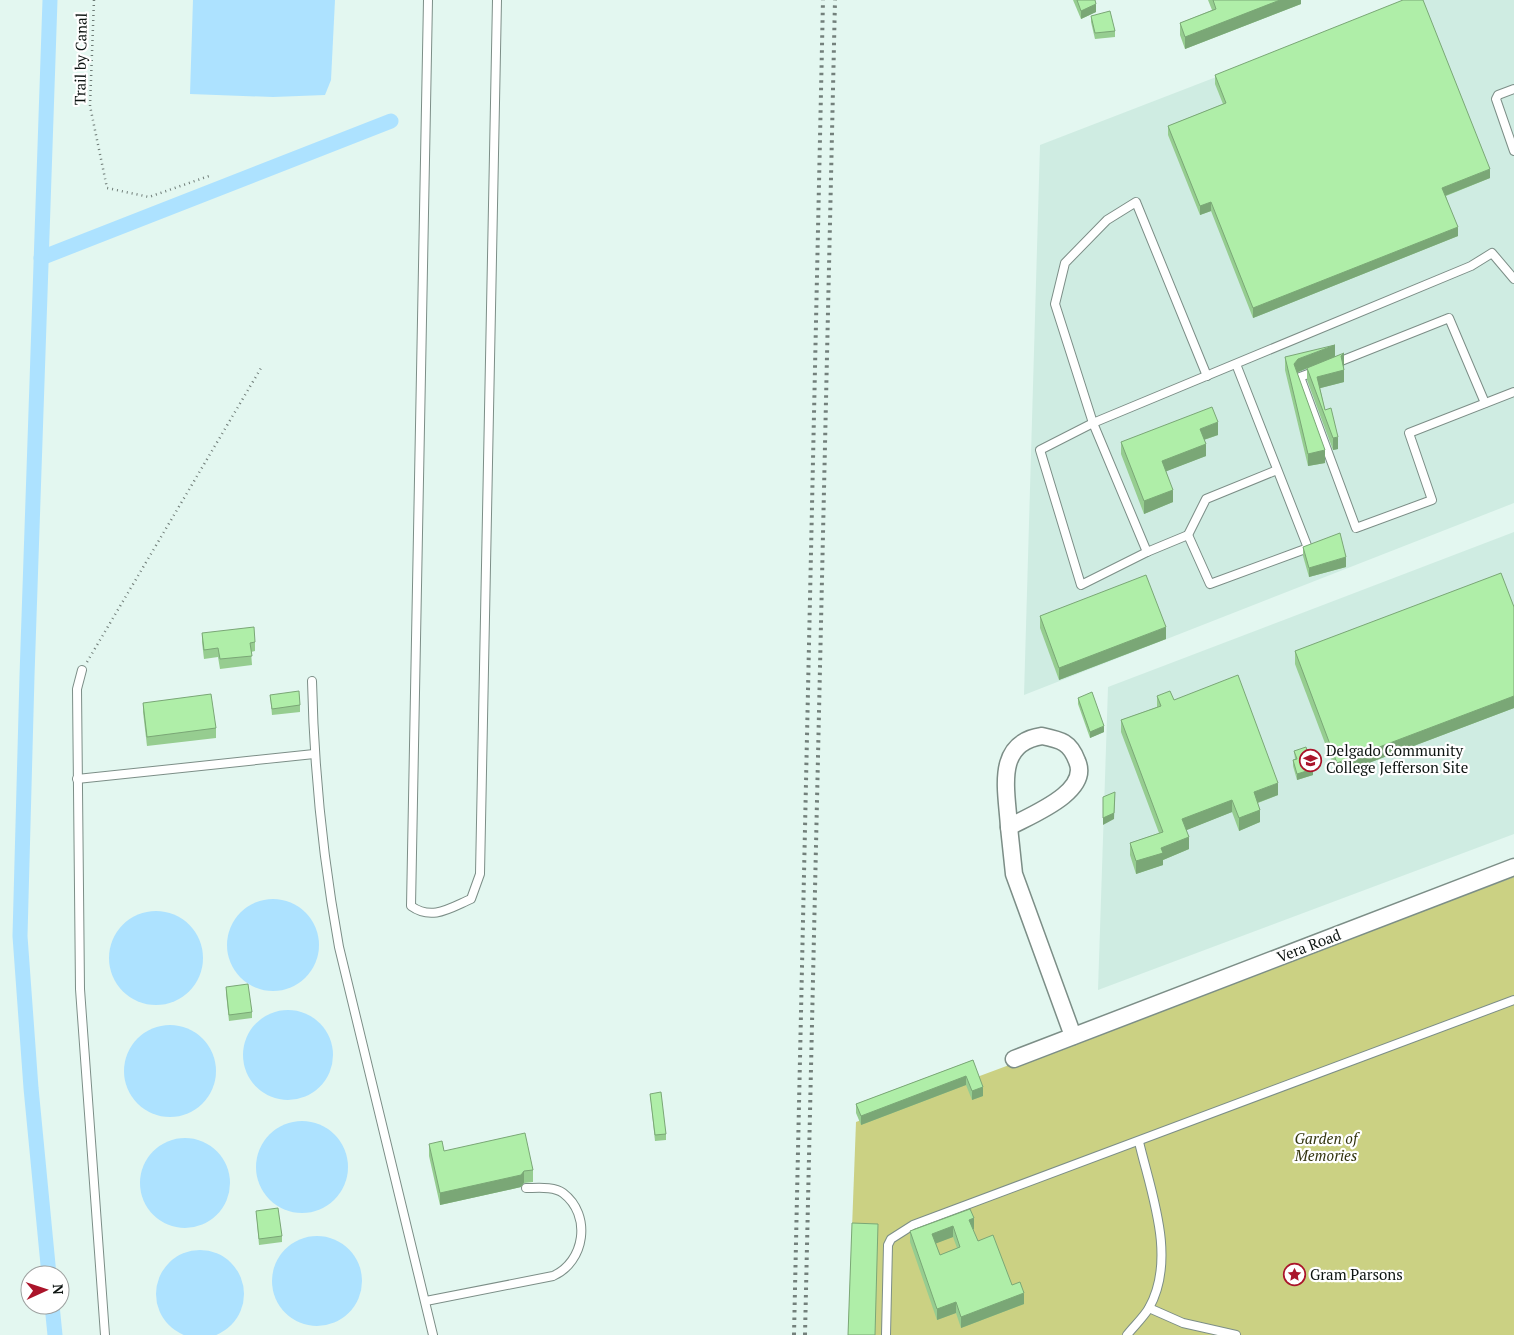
<svg xmlns="http://www.w3.org/2000/svg" width="1514" height="1335" font-family="'PT Serif',serif">
<style>
.built{fill:#cfece2}
.green{fill:#cbd183}
.water{fill:#ade2ff}
.lines{fill:none;stroke-linecap:round;stroke-linejoin:round}
.canal{stroke:#ade2ff;stroke-width:15}
.lane-casing{stroke:#7c8e87;stroke-width:10}
.street-casing{stroke:#7c8e87;stroke-width:19}
.path{stroke:#6f7c77;stroke-width:2.5;stroke-dasharray:1 4;stroke-linecap:butt}
.lane{stroke:#fff;stroke-width:8}
.street{stroke:#fff;stroke-width:16}
.rail{stroke:#73807b;stroke-width:4;stroke-dasharray:2.5 5;stroke-linecap:butt}
.wall{fill:#96cd90;fill-rule:evenodd}
.shaded-wall{fill:#7aa776}
.building{fill:#afeea8;stroke:#7aa776;fill-rule:evenodd}
.labels{text-anchor:middle;stroke-width:4.5;stroke-linejoin:round;paint-order:stroke}
.street-label{font-size:15px;fill:#0d1411;stroke:#fff}
.poi-label{font-size:15px;fill:#0d1411;stroke:#fff;text-anchor:start}
.park-label{font-size:15px;font-style:italic;fill:#32340e;stroke:#fff}
</style>
<rect width="100%" height="100%" fill="#e3f7f0"/>
<g class="built">
<path d="M1416,0H1514V503L1024,695L1040,145Z"/>
<path d="M1514,532V834L1098,990L1108,687Z"/>
</g>
<path class="green" d="M1514,877V1335H848L856,1122Z"/>
<g class="water">
<path d="M193,0H335L331,80L325,95L273,97L190,94Z"/>
<circle cx="273" cy="945" r="46"/>
<circle cx="156" cy="958" r="47"/>
<circle cx="288" cy="1055" r="45"/>
<circle cx="170" cy="1071" r="46"/>
<circle cx="302" cy="1167" r="46"/>
<circle cx="185" cy="1183" r="45"/>
<circle cx="317" cy="1281" r="45"/>
<circle cx="200" cy="1294" r="44"/>
</g>
<g class="lines">
<g class="canal">
<path d="M41,258L391,121"/>
<path d="M49,1275L31,1088L20,936L27,676L50,0"/>
<path d="M52,1305L55,1335"/>
</g>
<defs>
<g id="lane">
<path d="M428,0L411,906C432,921 450,908 471,899L480,874L497,0"/>
<path d="M1514,89L1498,95L1496,99L1514,151"/>
<path d="M1336,363L1449,318L1485,403"/>
<path d="M1236,364L1308,548L1210,584L1188,535L1147,552L1081,585L1040,450L1093,423L1471,266L1492,253L1514,279"/>
<path d="M1316,371L1300,377L1356,528L1432,500L1409,433L1514,392"/>
<path d="M1188,535L1206,499L1277,470"/>
<path d="M1147,552L1093,423L1055,304L1065,263L1107,220L1136,202L1207,376"/>
<path d="M82,670L77,689L80,989L105,1335"/>
<path d="M312,681C314,771 323,859 339,947L433,1335"/>
<path d="M77,779L314,754"/>
<path d="M426,1301L553,1276C585,1262 592,1215 563,1193C554,1186 537,1188 526,1188"/>
<path d="M1149,1308L1183,1323L1236,1335"/>
<path d="M886,1335L888,1245L891,1239L913,1225L1514,1000"/>
<path d="M1127,1335C1134,1326 1143,1318 1149,1308C1177,1258 1151,1193 1139,1142"/>
</g>
<g id="street">
<path d="M1042,736C1061,740 1070,742 1077,761C1091,792 1031,815 1009,827C1007,791 994,743 1042,736Z"/>
<path d="M1009,827L1014,874L1073,1036"/>
<path d="M1014,1059L1514,867"/>
</g>
</defs>
<use href="#lane" class="lane-casing"/>
<use href="#street" class="street-casing"/>
<g class="path">
<path d="M94,0L90,106L107,188L149,197L212,175"/>
<path d="M87,662L261,368"/>
</g>
<use href="#lane" class="lane"/>
<use href="#street" class="street"/>
<g class="rail">
<path d="M794,1335L823,0"/>
<path d="M805,1335L835,0"/>
</g>
</g>
<g class="wall">
<path d="M1073,0H1095L1096,12L1081,19Z"/>
<path d="M1208,0H1301V4L1185,49L1180,35V23L1212,10Z"/>
<path d="M1091,16L1115,31V37L1095,39L1091,22Z"/>
<path d="M1215,75L1490,178L1446,196L1458,236L1253,318L1211,211L1200,215L1168,135V126L1223,104L1215,84Z"/>
<path d="M1285,357H1335L1344,366V382L1320,388L1325,410L1338,449L1333,450L1307,380V368L1297,373L1325,463L1308,466L1285,370Z"/>
<path d="M1218,435L1204,440L1206,456L1166,471L1173,502L1144,514L1121,454V442Z"/>
<path d="M1303,547L1346,567L1309,577L1303,556Z"/>
<path d="M1514,607V708L1337,775L1295,664V651Z"/>
<path d="M1040,616L1166,639L1059,680L1040,628Z"/>
<path d="M202,633L255,642V651L251,652L252,665L220,669L218,657L204,659L202,642Z"/>
<path d="M270,695L300,705V712L272,715Z"/>
<path d="M1157,696L1174,700L1278,795L1258,803L1260,822L1239,831L1232,812L1186,830L1189,849L1163,860V865L1136,874L1130,855V843L1159,833L1121,732V720L1157,707Z"/>
<path d="M1078,698L1104,732L1090,738L1078,704Z"/>
<path d="M143,703L216,728V738L147,746L143,712Z"/>
<path d="M1294,751L1313,775L1297,780L1293,766V760L1295,759Z"/>
<path d="M226,987L252,1012V1018L229,1021L226,993Z"/>
<path d="M973,1060L983,1096L972,1100L966,1085L861,1125L856,1113V1104Z"/>
<path d="M650,1094L666,1134V1140L655,1141Z"/>
<path d="M429,1144L444,1151L533,1170V1182L524,1183L521,1187L440,1205L429,1156Z"/>
<path d="M970,1209L974,1229L973,1230L978,1241L1012,1285L1024,1304L961,1328L956,1313L937,1320L910,1242V1231ZM953,1237L957,1248L940,1255L936,1243Z"/>
<path d="M256,1211L282,1236V1242L259,1245Z"/>
</g>
<g class="shaded-wall">
<path d="M1280,0H1301V4L1185,49V37Z"/>
<path d="M1096,4V12L1081,19V11Z"/>
<path d="M1490,169V178L1442,197V188Z"/>
<path d="M1211,202V211L1200,215V206Z"/>
<path d="M1458,227V236L1253,318V308Z"/>
<path d="M1335,345V357L1298,372L1294,377V364L1298,359Z"/>
<path d="M1344,353V366L1341,368V356Z"/>
<path d="M1344,370V382L1317,389V377Z"/>
<path d="M1218,422V435L1200,441V429Z"/>
<path d="M1338,437V449L1333,450V438Z"/>
<path d="M1206,444V456L1162,473V461Z"/>
<path d="M1325,450V463L1308,466V454Z"/>
<path d="M1173,490V502L1144,514V501Z"/>
<path d="M1346,557V567L1309,577V568Z"/>
<path d="M1166,627V639L1059,680V668Z"/>
<path d="M1514,696V708L1337,775V763Z"/>
<path d="M1104,726V732L1090,738V732Z"/>
<path d="M1313,769V775L1297,780V774Z"/>
<path d="M1278,783V795L1254,804V792Z"/>
<path d="M1115,792L1114,819L1103,825V818Z"/>
<path d="M1232,800V812L1182,832V819Z"/>
<path d="M1260,810V822L1239,831V818Z"/>
<path d="M1189,837V849L1163,860V865L1136,874V861L1161,848Z"/>
<path d="M966,1076V1085L861,1125V1116Z"/>
<path d="M983,1087V1096L972,1100V1091Z"/>
<path d="M524,1171V1183L521,1187L440,1205V1193Z"/>
<path d="M974,1218V1229L969,1231V1220Z"/>
<path d="M953,1226V1237L932,1245V1234Z"/>
<path d="M1024,1293V1304L961,1328V1317Z"/>
<path d="M956,1302V1313L937,1320V1309Z"/>
</g>
<g class="building">
<path d="M1077,0H1095L1096,4L1081,11Z"/>
<path d="M1213,0H1280L1185,37L1180,23L1216,9Z"/>
<path d="M1403,0H1423L1490,169L1442,188L1458,227L1253,308L1211,202L1200,206L1168,126L1226,103L1215,75Z"/>
<path d="M1110,11L1115,31L1095,33L1091,16Z"/>
<path d="M1335,345L1298,359L1294,364L1325,450L1308,454L1285,357Z"/>
<path d="M1344,353L1341,356L1344,370L1317,377L1325,410L1331,408L1338,437L1333,438L1307,368Z"/>
<path d="M1212,407L1218,422L1200,429L1206,444L1162,461L1173,490L1144,501L1121,442Z"/>
<path d="M1340,533L1346,557L1309,568L1303,547Z"/>
<path d="M1501,573L1514,607V696L1337,763L1295,651Z"/>
<path d="M1146,575L1166,627L1059,668L1040,616Z"/>
<path d="M254,627L255,642L250,643L252,656L220,659L218,648L204,650L202,633Z"/>
<path d="M1238,675L1278,783L1254,792L1260,810L1239,818L1232,800L1182,819L1189,837L1161,848L1163,853L1136,861L1130,843L1163,832L1121,720L1161,706L1157,696L1170,691L1174,700Z"/>
<path d="M299,691L300,705L272,709L270,695Z"/>
<path d="M1092,692L1104,726L1090,732L1078,698Z"/>
<path d="M211,694L216,728L147,737L143,703Z"/>
<path d="M1306,747L1313,769L1297,774L1293,760L1297,759L1294,751Z"/>
<path d="M1115,792L1114,813L1103,818V797Z"/>
<path d="M248,984L252,1012L229,1015L226,987Z"/>
<path d="M973,1060L983,1087L972,1091L966,1076L861,1116L856,1104Z"/>
<path d="M661,1092L666,1134L655,1135L650,1094Z"/>
<path d="M525,1133L533,1170L524,1171L521,1175L440,1193L429,1144L442,1141L444,1151Z"/>
<path d="M278,1208L282,1236L259,1239L256,1211Z"/>
<path d="M970,1209L974,1218L969,1220L978,1241L993,1235L1012,1285L1020,1282L1024,1293L961,1317L956,1302L937,1309L910,1231ZM953,1226L960,1247L940,1255L932,1234Z"/>
<path d="M852,1223L878,1224L875,1335H848Z"/>
</g>
<defs>
<symbol id="university-ring" viewBox="-11 -11 22 22"><circle r="9.5" fill="#fff" stroke="#aa142a" stroke-width="1.5"/><path d="M0-5L7-2L0 1L-7-2ZM-4 1L0 2.5L4 1V4Q0 6-4 4Z" fill="#aa142a"/></symbol>
<symbol id="sight-ring" viewBox="-11 -11 22 22"><circle r="9.5" fill="#fff" stroke="#aa142a" stroke-width="1.5"/><path d="M0-6L1.8-2.2L6-1.7L2.9 1.2L3.7 5.4L0 3.3L-3.7 5.4L-2.9 1.2L-6-1.7L-1.8-2.2Z" fill="#aa142a"/></symbol>
</defs>
<g fill-rule="evenodd">
<use href="#university-ring" x="1298" y="748" width="25" height="25"/>
<use href="#sight-ring" x="1282" y="1262" width="25" height="25"/>
</g>
<g class="labels">
<g class="street-label">
<text transform="translate(81 59) rotate(-89)" y="5">Trail by Canal</text>
<text transform="translate(1309 946) rotate(-21)" y="5">Vera Road</text>
</g>
<g class="poi-label">
<text x="1326" y="756">Delgado Community<tspan x="1326" dy="17">College Jefferson Site</tspan></text>
<text x="1310" y="1280">Gram Parsons</text>
</g>
<g class="park-label">
<text x="1326" y="1144">Garden of<tspan x="1326" dy="17">Memories</tspan></text>
</g>
</g>
<g transform="translate(45 1290) rotate(87)"><circle r="24" fill="#ffffff" stroke="#9ea1a0"/>
<path d="M0-4L9 19L0 12L-9 19Z" fill="#aa142a"/>
<text y="-8" font-size="14" font-weight="bold" text-anchor="middle" fill="#0d1411">N</text>
</g>
</svg>
